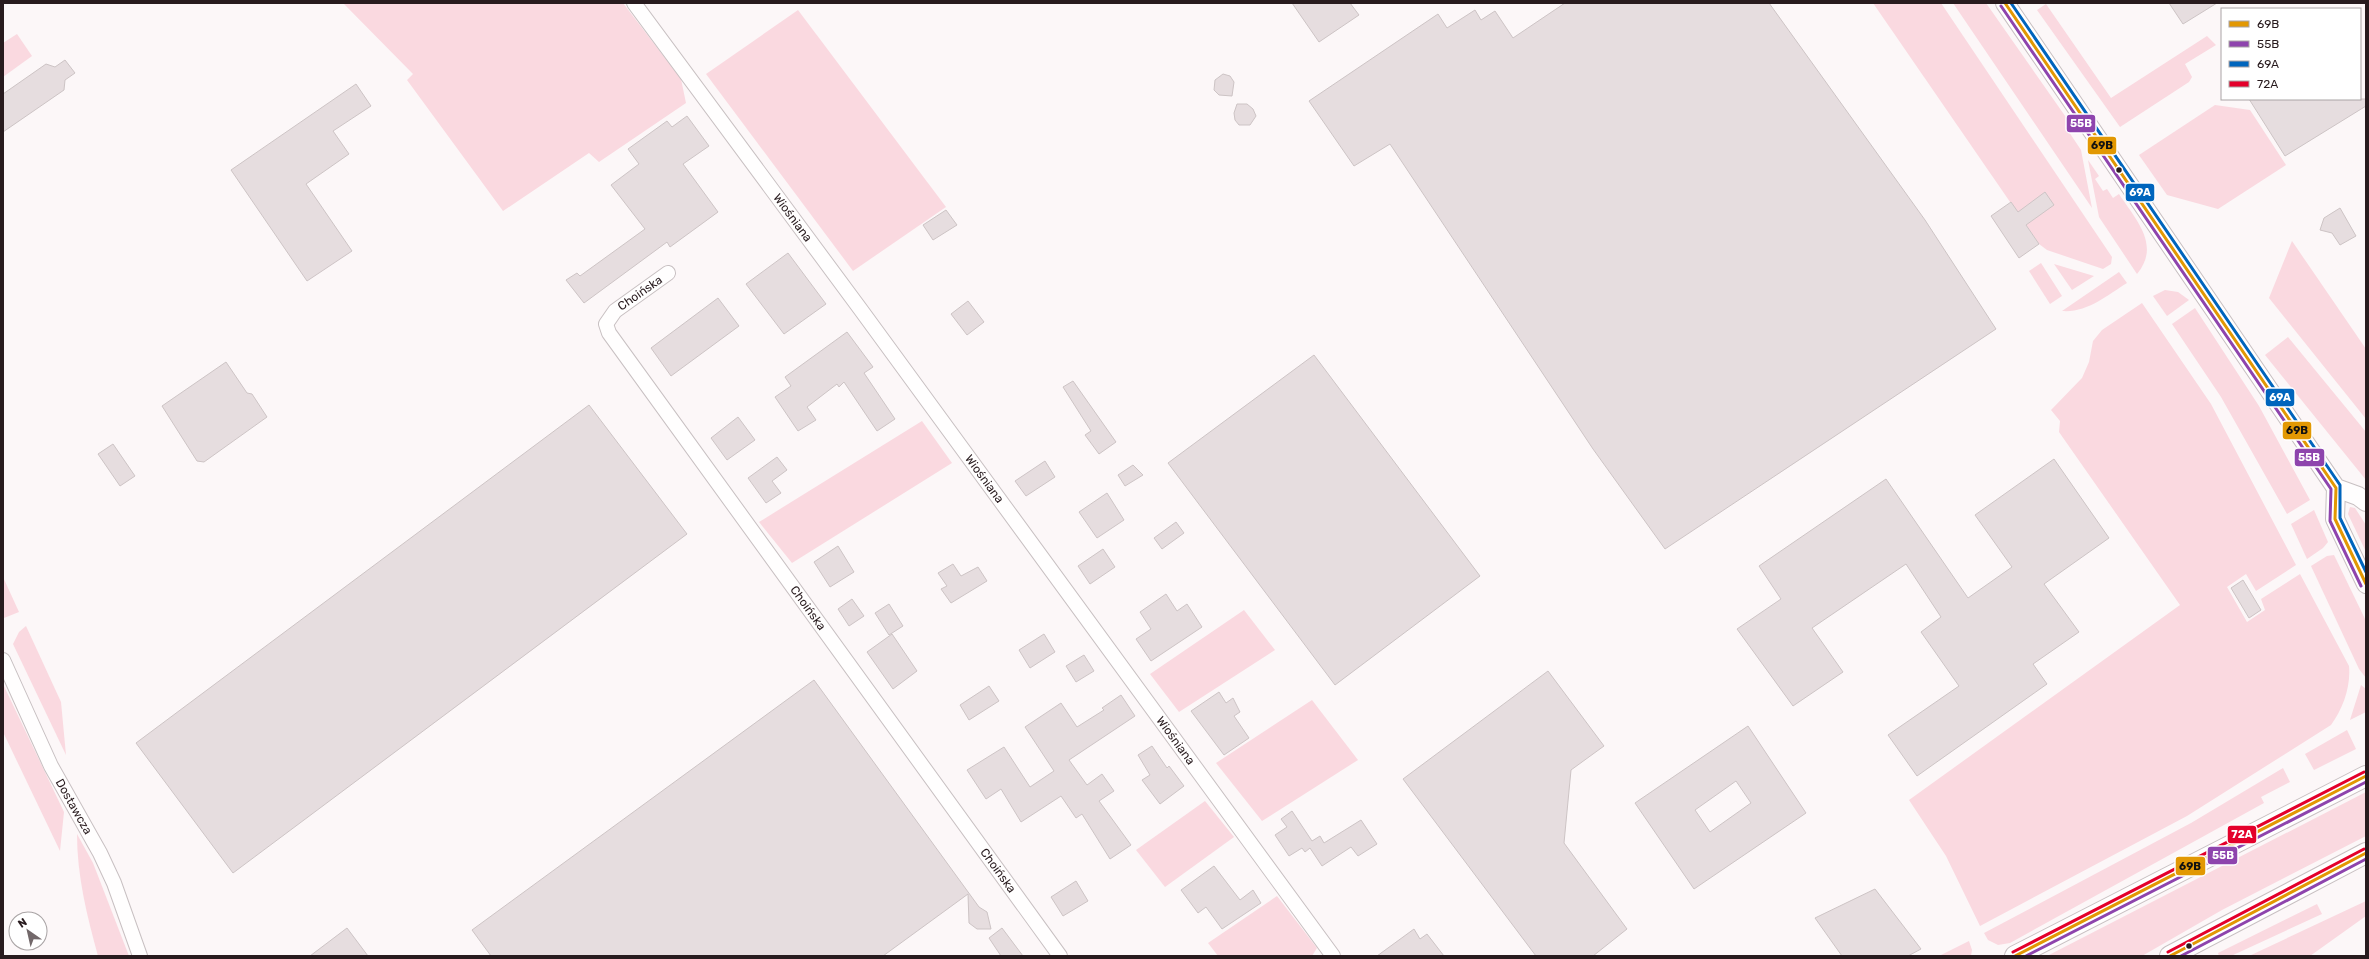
<svg xmlns="http://www.w3.org/2000/svg" width="2369" height="959" font-family="Rubik,sans-serif">
<style>
.green{fill:#fad9e0}
.building{fill:#e6dddf;stroke:#cdc4c5;fill-rule:evenodd}
.lines{fill:none;stroke-linecap:round;stroke-linejoin:round}
.minor-casing{stroke:#c8c0c2;stroke-width:16}
.tertiary-casing{stroke:#c8c0c2;stroke-width:20}
.secondary-casing{stroke:#c8c0c2;stroke-width:22}
.minor{stroke:#fffefe;stroke-width:14}
.tertiary{stroke:#fffefe;stroke-width:18}
.secondary{stroke:#fffefe;stroke-width:20}
.bus-1-casing{stroke:#fff;stroke-width:6}
.bus-2-casing{stroke:#fff;stroke-width:6}
.bus-3-casing{stroke:#fff;stroke-width:6}
.bus-4-casing{stroke:#fff;stroke-width:6}
.bus-1{stroke:#e29803;stroke-width:3}
.bus-2{stroke:#8e44ad;stroke-width:3}
.bus-3{stroke:#0065bd;stroke-width:3}
.bus-4{stroke:#e4002b;stroke-width:3}
.bus-dot{fill:#281b1e;stroke:#fff;stroke-width:1.5}
.labels{text-anchor:middle;stroke-width:3;stroke-linejoin:round;paint-order:stroke}
.street-label{font-size:12px;fill:#281b1e;stroke:#fff}
.line-badge{stroke:#fff;stroke-width:1.5}
.badge-label{font-size:11px;text-anchor:middle;font-weight:bold;fill:#fff}
.pale-badge-label{font-size:11px;text-anchor:middle;font-weight:bold;fill:#111}
</style>
<rect width="100%" height="100%" fill="#fcf7f8"/>
<g class="green">
<path d="M343,3H623L681,79L686,103L599,162L589,153L503,211L407,80L413,74Z"/>
<path d="M1873,3H1941L2112,257L2111,264L2103,269L2047,250L2039,244Z"/>
<path d="M1953,3H1986L2070,123L2065,126L2081,150L2092,208Z"/>
<path d="M2046,4L2111,98L2207,36L2216,45L2185,64L2192,77L2189,82L2120,127L2037,10Z"/>
<path d="M798,10L946,207L853,271L706,74Z"/>
<path d="M17,34L32,56L3,77V43Z"/>
<path d="M2215,105L2250,110L2286,165L2218,209L2167,195L2139,155Z"/>
<path d="M2088,160L2099,176L2095,179L2103,191L2107,189L2113,198L2119,194C2136,220 2161,245 2137,274L2099,217Z"/>
<path d="M2292,241L2366,349V419L2269,298Z"/>
<path d="M2041,263L2062,296L2050,304L2029,271Z"/>
<path d="M2054,264L2094,276L2072,290Z"/>
<path d="M2119,272L2127,283C2106,296 2087,313 2062,311Z"/>
<path d="M2165,290L2178,292L2189,300L2167,316L2153,296Z"/>
<path d="M2142,303L2211,404L2296,565L2256,591L2246,574L2227,587L2247,622L2265,610L2261,599L2300,574L2349,666C2351,686 2343,709 2331,725L2187,816L1980,926L1946,856L1909,800L2180,605L2059,432L2060,421L2051,410L2082,378L2089,362L2093,341L2102,330Z"/>
<path d="M2195,308L2259,406L2310,500L2287,514L2221,397L2172,324Z"/>
<path d="M2288,337L2366,432V480L2265,355Z"/>
<path d="M922,421L952,463L792,563L759,522Z"/>
<path d="M2350,507L2355,508L2366,525V552L2348,514Z"/>
<path d="M2314,510L2328,542L2323,548L2307,559L2291,524Z"/>
<path d="M2334,555L2366,621V678L2359,669L2311,566L2327,556Z"/>
<path d="M3,577L19,612L4,618H3Z"/>
<path d="M1244,610L1275,650L1179,712L1150,674Z"/>
<path d="M26,626L61,702L66,755L13,644L19,632Z"/>
<path d="M3,684L64,812L60,851L3,732Z"/>
<path d="M2361,685L2366,689V712L2350,720Z"/>
<path d="M1312,700L1358,760L1262,821L1216,763Z"/>
<path d="M2347,730L2356,749L2314,770L2305,754Z"/>
<path d="M2283,768L2290,782L2261,797L2264,803L2010,943L1998,945L1988,940L1984,933L2191,823Z"/>
<path d="M2366,792V836L2222,910L2142,956H2047Z"/>
<path d="M1205,801L1234,837L1165,887L1136,850Z"/>
<path d="M77,834L93,863L129,956H98C87,916 77,876 77,834Z"/>
<path d="M1277,896L1317,948L1312,956H1218L1208,943Z"/>
<path d="M2366,901V916L2310,956H2249Z"/>
<path d="M2317,904L2322,914L2231,956H2219L2218,953Z"/>
<path d="M1969,941L1972,950L1971,956H1939Z"/>
</g>
<g class="building">
<path d="M1292,3H1350L1359,15L1319,42Z"/>
<path d="M1565,3H1769L1925,220L1996,329L1665,549L1593,449L1390,144L1354,166L1309,101L1438,14L1447,28L1475,10L1481,20L1495,11L1513,38Z"/>
<path d="M2169,3H2217L2183,24Z"/>
<path d="M65,60L75,73L65,80L64,90L3,132V94L46,64L55,67Z"/>
<path d="M1223,74L1230,76L1234,82L1232,96L1219,95L1214,90L1215,80Z"/>
<path d="M356,84L371,106L333,131L349,154L306,184L352,251L307,281L231,170Z"/>
<path d="M2249,99H2366V106L2285,156Z"/>
<path d="M1237,104H1247L1253,109L1256,116L1250,125H1239L1235,120L1234,113Z"/>
<path d="M687,116L709,146L683,164L718,212L670,247L667,242L584,303L566,280L577,273L580,276L645,229L611,185L639,164L628,149L667,121L672,127Z"/>
<path d="M2045,192L2054,205L2026,225L2039,244L2019,258L1991,216L2011,202L2018,212Z"/>
<path d="M2340,208L2356,236L2340,245L2332,233L2320,230L2324,218Z"/>
<path d="M946,210L957,225L933,240L923,225Z"/>
<path d="M788,253L826,304L784,334L746,284Z"/>
<path d="M718,298L739,326L671,376L651,348Z"/>
<path d="M968,301L984,322L967,335L951,314Z"/>
<path d="M847,332L873,367L864,373L895,419L877,431L844,382L839,387L837,384L807,407L816,420L798,431L775,397L791,386L785,377Z"/>
<path d="M1314,355L1480,576L1335,685L1168,463Z"/>
<path d="M226,362L247,393L252,394L267,417L204,462L197,461L162,406Z"/>
<path d="M1073,381L1116,442L1099,454L1085,435L1091,431L1063,387Z"/>
<path d="M589,405L687,534L233,873L136,743Z"/>
<path d="M738,417L755,440L727,460L711,438Z"/>
<path d="M113,444L135,476L120,486L98,454Z"/>
<path d="M777,457L787,470L772,481L781,493L766,503L748,478Z"/>
<path d="M2054,459L2109,538L2044,584L2079,632L2033,664L2047,684L1917,776L1888,735L1959,686L1921,632L1941,617L1906,564L1812,628L1843,672L1793,706L1737,629L1781,599L1759,566L1886,479L1968,598L2012,567L1975,515Z"/>
<path d="M1045,461L1055,477L1026,496L1015,481Z"/>
<path d="M1133,465L1143,475L1125,486L1118,475Z"/>
<path d="M1107,493L1124,520L1097,538L1079,512Z"/>
<path d="M1176,522L1184,533L1162,549L1154,538Z"/>
<path d="M838,546L854,572L830,587L814,562Z"/>
<path d="M1103,549L1115,567L1090,584L1078,566Z"/>
<path d="M953,564L961,576L978,567L987,581L951,603L941,589L947,586L938,573Z"/>
<path d="M2243,580L2261,610L2249,618L2231,588Z"/>
<path d="M1166,594L1177,611L1187,604L1202,627L1151,661L1136,639L1151,629L1140,612Z"/>
<path d="M852,599L864,616L849,626L838,609Z"/>
<path d="M889,604L903,626L889,635L875,613Z"/>
<path d="M892,634L917,671L893,689L867,652Z"/>
<path d="M1044,634L1055,652L1030,668L1019,650Z"/>
<path d="M1084,655L1094,671L1076,682L1066,666Z"/>
<path d="M1548,671L1604,746L1571,770L1564,843L1627,929L1593,956H1536L1403,779Z"/>
<path d="M814,680L979,907L987,912L991,929H977L969,923L968,894L883,956H491L472,930Z"/>
<path d="M989,686L999,701L969,720L960,705Z"/>
<path d="M1219,692L1226,703L1233,698L1240,712L1234,716L1249,738L1224,755L1191,711Z"/>
<path d="M1121,695L1135,716L1069,760L1087,785L1102,774L1114,791L1099,801L1131,845L1110,859L1082,814L1076,818L1061,796L1021,822L1001,789L986,799L967,770L1004,747L1030,787L1054,771L1025,727L1061,703L1077,727L1104,710L1102,708Z"/>
<path d="M1748,726L1806,813L1694,889L1635,803ZM1736,781L1751,803L1710,832L1695,810Z"/>
<path d="M1152,746L1167,768L1169,766L1184,786L1160,804L1142,780L1150,775L1138,755Z"/>
<path d="M1292,811L1312,841L1320,836L1324,843L1361,820L1377,844L1358,856L1351,847L1322,866L1310,848L1305,852L1302,848L1289,856L1275,835L1287,827L1281,819Z"/>
<path d="M1214,866L1240,900L1253,890L1261,903L1222,929L1206,907L1198,913L1181,890Z"/>
<path d="M1076,881L1088,901L1063,916L1051,897Z"/>
<path d="M1875,889L1921,949L1908,956H1842L1815,918Z"/>
<path d="M347,928L368,956H310Z"/>
<path d="M1002,928L1023,956H1001L989,938Z"/>
<path d="M1414,929L1420,939L1427,934L1444,956H1377Z"/>
</g>
<g class="lines">
<defs>
<g id="minor">
<path id="s1" d="M634,3L861,310L1333,956"/>
<path id="s2" d="M668,273L615,311L606,324L609,333L1060,956"/>
<path id="s3" d="M3,660L51,766L100,853L114,883L140,956"/>
</g>
<g id="tertiary">
<path d="M2005,3L2336,488L2358,496L2366,502"/>
<path d="M2336,488L2335,519L2366,584"/>
</g>
<g id="secondary">
<path d="M2015,956L2366,776"/>
<path d="M2170,956L2366,853"/>
</g>
</defs>
<use href="#minor" class="minor-casing"/>
<use href="#tertiary" class="tertiary-casing"/>
<use href="#secondary" class="secondary-casing"/>
<use href="#minor" class="minor"/>
<use href="#tertiary" class="tertiary"/>
<use href="#secondary" class="secondary"/>
<defs>
<g id="bus-1">
<path d="M2005,3L2336,488L2335,519L2366,584"/>
<path d="M2015,956L2366,776"/>
<path d="M2170,956L2366,853"/>
</g>
<g id="bus-2">
<path d="M2001,6L2331,489L2330,521L2361,586"/>
<path d="M2026,956L2366,782"/>
<path d="M2181,956L2366,859"/>
</g>
<path id="bus-3" d="M2011,3L2340,485V518L2366,572"/>
<g id="bus-4">
<path d="M2013,952L2364,772"/>
<path d="M2168,952L2364,849"/>
</g>
</defs>
<use href="#bus-1" class="bus-1-casing"/>
<use href="#bus-2" class="bus-2-casing"/>
<use href="#bus-3" class="bus-3-casing"/>
<use href="#bus-4" class="bus-4-casing"/>
<use href="#bus-1" class="bus-1"/>
<use href="#bus-2" class="bus-2"/>
<use href="#bus-3" class="bus-3"/>
<use href="#bus-4" class="bus-4"/>
</g>
<g class="bus-dot">
<circle cx="2119" cy="170" r="3.5"/>
<circle cx="2189" cy="946" r="3.5"/>
</g>
<g class="labels">
<g class="street-label">
<text dy="4" stroke="none"><textPath href="#s1" startOffset="267">Wiośniana</textPath></text>
<text transform="translate(640 293) rotate(-35)" y="4">Choińska</text>
<text dy="4" stroke="none"><textPath href="#s1" startOffset="591">Wiośniana</textPath></text>
<text dy="4" stroke="none"><textPath href="#s2" startOffset="430">Choińska</textPath></text>
<text dy="4" stroke="none"><textPath href="#s1" startOffset="915">Wiośniana</textPath></text>
<text dy="4" stroke="none"><textPath href="#s3" startOffset="163">Dostawcza</textPath></text>
<text dy="4" stroke="none"><textPath href="#s2" startOffset="754">Choińska</textPath></text>
</g>
</g>
<g class="line-badge">
<rect x="2066" y="114" width="30" height="19" rx="4" fill="#8e44ad"/>
<rect x="2087" y="136" width="30" height="19" rx="4" fill="#e29803"/>
<rect x="2125" y="183" width="30" height="19" rx="4" fill="#0065bd"/>
<rect x="2265" y="388" width="30" height="19" rx="4" fill="#0065bd"/>
<rect x="2282" y="421" width="30" height="19" rx="4" fill="#e29803"/>
<rect x="2294" y="448" width="31" height="19" rx="4" fill="#8e44ad"/>
<rect x="2227" y="825" width="30" height="19" rx="4" fill="#e4002b"/>
<rect x="2207" y="846" width="31" height="19" rx="4" fill="#8e44ad"/>
<rect x="2175" y="856" width="31" height="20" rx="4" fill="#e29803"/>
</g>
<g class="badge-label">
<text x="2081" y="127">55B</text>
<text x="2140" y="196">69A</text>
<text x="2280" y="401">69A</text>
<text x="2309" y="461">55B</text>
<text x="2242" y="838">72A</text>
<text x="2223" y="859">55B</text>
</g>
<g class="pale-badge-label">
<text x="2102" y="149">69B</text>
<text x="2297" y="434">69B</text>
<text x="2190" y="870">69B</text>
</g>
<rect width="2369" height="959" fill="none" stroke="#281b1e" stroke-width="8"/>
<rect x="2221" y="8" width="140" height="92" fill="#ffffff" stroke="#a9a4a5"/>
<rect x="2229" y="21" width="20" height="6" fill="#e29803" stroke="#a9a4a5"/>
<text x="2257" y="28" font-size="12" fill="#281b1e">69B</text>
<rect x="2229" y="41" width="20" height="6" fill="#8e44ad" stroke="#a9a4a5"/>
<text x="2257" y="48" font-size="12" fill="#281b1e">55B</text>
<rect x="2229" y="61" width="20" height="6" fill="#0065bd" stroke="#a9a4a5"/>
<text x="2257" y="68" font-size="12" fill="#281b1e">69A</text>
<rect x="2229" y="81" width="20" height="6" fill="#e4002b" stroke="#a9a4a5"/>
<text x="2257" y="88" font-size="12" fill="#281b1e">72A</text>
<g transform="translate(28 931) rotate(326)"><circle r="19" fill="#ffffff" stroke="#a9a4a5"/>
<path d="M0-3L7 15L0 10L-7 15Z" fill="#72686a"/>
<text y="-6" font-size="11" font-weight="bold" text-anchor="middle" fill="#281b1e">N</text>
</g>
</svg>
